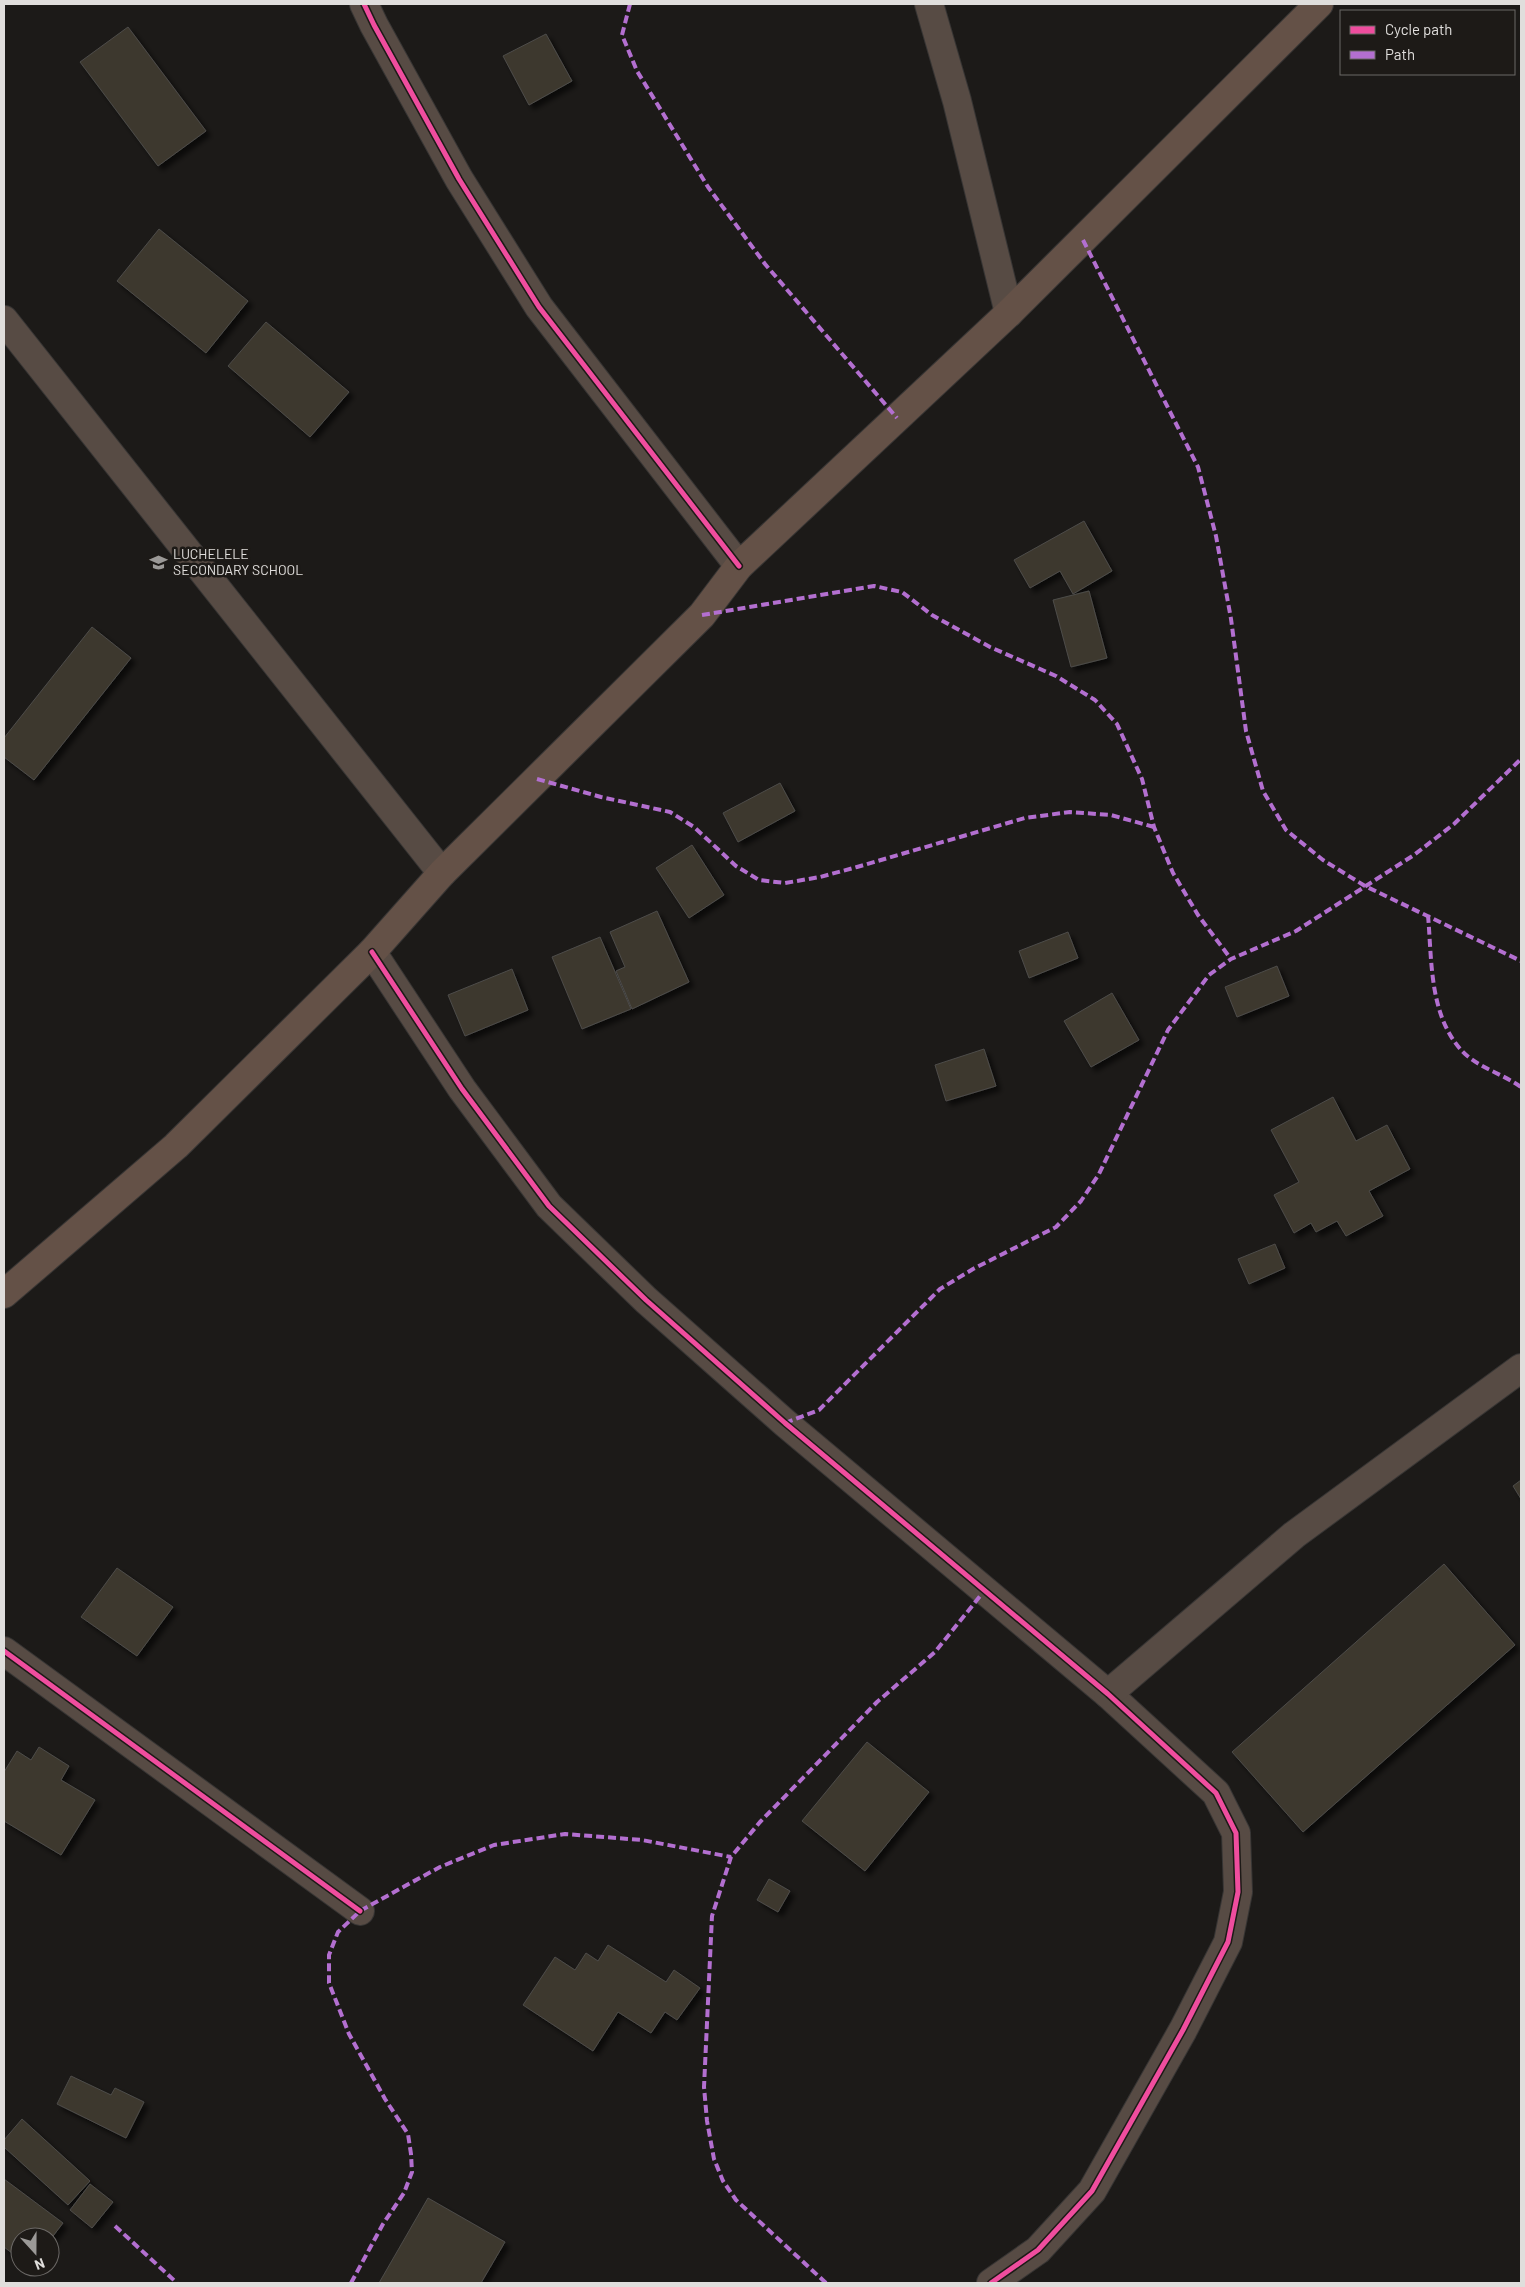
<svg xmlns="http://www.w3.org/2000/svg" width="1525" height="2287" font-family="Barlow,sans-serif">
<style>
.building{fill:#3e382d;stroke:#4d4c4a;filter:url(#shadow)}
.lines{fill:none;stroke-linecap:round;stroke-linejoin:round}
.minor-casing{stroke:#373534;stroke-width:30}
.major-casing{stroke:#373534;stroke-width:30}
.minor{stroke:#574b44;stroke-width:28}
.major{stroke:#645147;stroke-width:28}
.quiet{stroke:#b36fd0;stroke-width:4;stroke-dasharray:8 4;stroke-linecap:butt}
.cycleway-casing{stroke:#1d1a17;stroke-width:8}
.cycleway{stroke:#ef4d9e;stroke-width:5}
.labels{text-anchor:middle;stroke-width:5;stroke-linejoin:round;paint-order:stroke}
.poi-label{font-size:14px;fill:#e0dedc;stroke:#1d1a17;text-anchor:start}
</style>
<defs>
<filter id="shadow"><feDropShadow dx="4.5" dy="4.5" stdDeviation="2.5" flood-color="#0009"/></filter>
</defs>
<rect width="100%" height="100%" fill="#1c1a18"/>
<g class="building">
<path d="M128,27L206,131L158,166L80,62Z"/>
<path d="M546,34L572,81L529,105L503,56Z"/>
<path d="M159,229L248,301L206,353L117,281Z"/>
<path d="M266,322L349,392L310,437L228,366Z"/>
<path d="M1084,521L1112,571L1073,594L1060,571L1030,588L1014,560Z"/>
<path d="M1089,591L1107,658L1071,667L1053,600Z"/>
<path d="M92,627L131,658L34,780L4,757V738Z"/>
<path d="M780,783L795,811L738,842L723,813Z"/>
<path d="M692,845L724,895L689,918L656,868Z"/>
<path d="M657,911L689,982L632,1009L616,971L625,967L610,932Z"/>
<path d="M1068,932L1078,958L1029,978L1019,951Z"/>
<path d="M600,937L631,1009L582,1029L552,957Z"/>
<path d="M1277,966L1289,996L1237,1017L1225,987Z"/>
<path d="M512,969L528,1010L465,1036L448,995Z"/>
<path d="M1112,993L1139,1040L1091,1067L1064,1021Z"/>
<path d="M984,1049L996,1086L946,1101L935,1065Z"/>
<path d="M1333,1097L1356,1141L1387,1125L1410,1169L1369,1191L1383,1216L1346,1236L1337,1221L1316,1232L1311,1223L1294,1233L1274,1195L1299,1182L1271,1130Z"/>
<path d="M1275,1244L1285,1268L1249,1284L1238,1259Z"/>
<path d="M1521,1480V1499L1513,1486Z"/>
<path d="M1444,1564L1515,1645L1303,1832L1232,1752Z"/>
<path d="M117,1568L173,1607L137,1656L81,1617Z"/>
<path d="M867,1742L929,1792L865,1871L802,1821Z"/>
<path d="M39,1747L69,1766L61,1780L95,1800L61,1855L4,1821V1772L17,1751L31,1760Z"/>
<path d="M769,1879L790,1891L778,1912L757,1900Z"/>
<path d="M608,1945L666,1982L674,1970L700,1988L677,2020L665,2012L651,2033L618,2012L593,2051L523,2005L555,1957L575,1970L586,1953L598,1961Z"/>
<path d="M71,2076L111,2095L115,2088L144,2102L126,2138L57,2104Z"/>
<path d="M22,2119L90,2181L68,2205L4,2147V2140Z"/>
<path d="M4,2179L63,2223L50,2240V2237H20V2259L4,2247Z"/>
<path d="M90,2184L113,2202L92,2228L70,2210Z"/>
<path d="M428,2198L505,2242L481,2283H379Z"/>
</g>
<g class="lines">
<defs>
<g id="minor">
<path d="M364,4L374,25L459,179L539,307L739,566"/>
<path d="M929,4L957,101L1009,313"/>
<path d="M4,320L442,873"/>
<path d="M372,952L462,1089L549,1206L646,1300L785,1423L1108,1694L1216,1793L1236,1833L1238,1892L1228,1942L1183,2030L1092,2191L1038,2250L991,2283"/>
<path d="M4,1651L360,1911"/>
<path d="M1108,1694L1294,1535L1521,1368"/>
</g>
<path id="major" d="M4,1294L176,1146L372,952L442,873L702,615L739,566L1009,313L1319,4"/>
</defs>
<use href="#minor" class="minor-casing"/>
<use href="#major" class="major-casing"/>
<use href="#minor" class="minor"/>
<use href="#major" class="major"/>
<g class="quiet">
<path d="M630,4L622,35L637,71L708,187L765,264L897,418"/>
<path d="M1083,240L1198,467L1216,536L1231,619L1246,731L1263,791L1286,830L1323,860L1365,886L1521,961"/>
<path d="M702,615L874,586L902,592L932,615L990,647L1056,676L1095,700L1117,724L1142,779L1154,827L1173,873L1198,915L1231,959"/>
<path d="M537,779L601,797L670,812L694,827L736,866L759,880L785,883L820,877L857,867L1025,818L1070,812L1111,815L1154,827"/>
<path d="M1428,915C1432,961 1429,1015 1462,1051C1477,1067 1503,1074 1521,1087"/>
<path d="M785,1423L819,1410L940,1289L973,1269L1056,1227L1081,1201L1099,1174L1168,1030L1209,975L1231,959L1296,931L1414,855L1454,824L1521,759"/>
<path d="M115,2226L177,2283"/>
<path d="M351,2283L383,2224L404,2193L412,2172L411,2154L408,2134L385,2099L349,2034L329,1983V1955L338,1932L360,1911L405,1886L440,1867L494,1845L565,1834L642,1840L731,1857"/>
<path d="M826,2283L736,2200L723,2181L714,2159L707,2121L704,2087L712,1916L731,1857L760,1822L877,1702L935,1652L985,1590"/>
</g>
<defs>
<g id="cycleway">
<path d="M364,4L374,25L459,179L539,307L739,566"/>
<path d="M372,952L462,1089L549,1206L646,1300L785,1423L1108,1694L1216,1793L1236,1833L1238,1892L1228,1942L1183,2030L1092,2191L1038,2250L991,2283"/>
<path d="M4,1651L360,1911"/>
</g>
</defs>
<use href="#cycleway" class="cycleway-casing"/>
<use href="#cycleway" class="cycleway"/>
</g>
<defs>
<symbol id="school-bare" viewBox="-9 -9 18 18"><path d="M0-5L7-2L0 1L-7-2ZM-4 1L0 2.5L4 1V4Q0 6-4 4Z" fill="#9b9997" stroke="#1d1a17" stroke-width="2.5" paint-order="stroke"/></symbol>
</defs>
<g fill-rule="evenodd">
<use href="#school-bare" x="146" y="550" width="25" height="25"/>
</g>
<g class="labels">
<g class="poi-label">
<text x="173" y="559">LUCHELELE<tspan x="173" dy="16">SECONDARY SCHOOL</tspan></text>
</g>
</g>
<rect width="1525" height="2287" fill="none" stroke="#e0dedc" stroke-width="10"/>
<rect x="1340" y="10" width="175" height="65" fill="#1d1a17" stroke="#6b6866"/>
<rect x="1350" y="26" width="25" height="8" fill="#ef4d9e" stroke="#6b6866"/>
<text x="1385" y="35" font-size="15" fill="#e0dedc">Cycle path</text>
<rect x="1350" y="51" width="25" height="8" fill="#b36fd0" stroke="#6b6866"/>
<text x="1385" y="60" font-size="15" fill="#e0dedc">Path</text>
<g transform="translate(35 2252) rotate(159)"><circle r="24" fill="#1d1a17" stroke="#6b6866"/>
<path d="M0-4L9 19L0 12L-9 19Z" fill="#9b9997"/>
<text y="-8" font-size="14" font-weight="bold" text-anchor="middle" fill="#e0dedc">N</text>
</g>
</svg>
